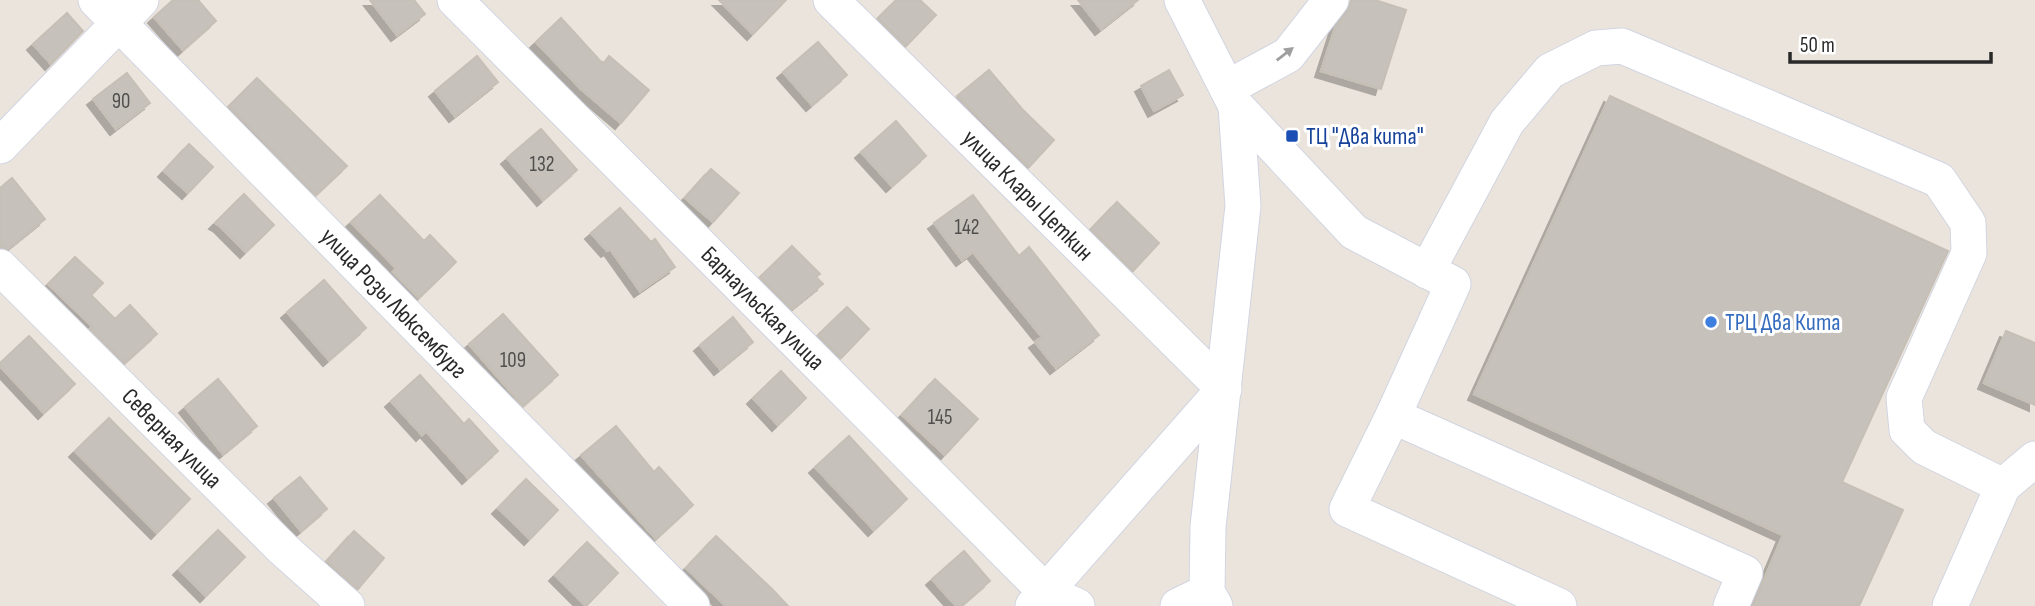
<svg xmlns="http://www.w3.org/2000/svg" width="2035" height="606" font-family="'Sofia Sans Condensed',sans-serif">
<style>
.building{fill:#c6c1bb;stroke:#c6bfb6;stroke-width:2;filter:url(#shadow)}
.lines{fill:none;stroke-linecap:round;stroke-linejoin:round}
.minor-casing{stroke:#d1d5e2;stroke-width:37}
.minor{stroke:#fff;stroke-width:35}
.oneway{fill:#9f9f9f}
.transit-dot{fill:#1a4fb4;stroke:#fff;stroke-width:2.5}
.shop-dot{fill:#3f7fe0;stroke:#fff;stroke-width:2.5}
.labels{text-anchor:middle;stroke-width:6;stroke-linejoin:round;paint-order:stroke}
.number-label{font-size:21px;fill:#504f4e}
.transit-label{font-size:24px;fill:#164399;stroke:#fff;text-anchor:start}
.street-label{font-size:24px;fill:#292929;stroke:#fff}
.shop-label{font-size:24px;fill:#366cbe;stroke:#fff;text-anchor:start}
</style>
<defs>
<filter id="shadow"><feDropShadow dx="-6" dy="6" stdDeviation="0" flood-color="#0004"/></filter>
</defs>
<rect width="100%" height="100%" fill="#ebe4dc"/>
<g class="building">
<path d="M173,0H198L216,21L183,50L154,17Z"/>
<path d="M370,0H414L425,14L397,35Z"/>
<path d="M719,0H786L753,34Z"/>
<path d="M896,0H920L936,15L906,46L878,18Z"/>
<path d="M1078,0H1138L1101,29Z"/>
<path d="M1351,0H1375L1406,10L1381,89L1321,71L1335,28L1347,12Z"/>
<path d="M67,13L83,31L51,64L33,44Z"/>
<path d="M561,18L603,64L609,56L649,90L621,123L581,89L536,42Z"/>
<path d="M818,42L847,75L812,105L783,72Z"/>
<path d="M477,56L498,82L455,116L435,91Z"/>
<path d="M989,70L1023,110L1054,140L1029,167L957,96Z"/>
<path d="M1169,70L1183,95L1154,111L1141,86Z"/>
<path d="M127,73L150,103L116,129L93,99Z"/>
<path d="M257,78L347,166L316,195L229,106Z"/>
<path d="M1610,96L1948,251L1842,482L1903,510L1859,606H1753L1783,535L1474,394Z"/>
<path d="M896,121L926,156L892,186L861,152Z"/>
<path d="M541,129L577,170L543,200L507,158Z"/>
<path d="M189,144L213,167L188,193L164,171Z"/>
<path d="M711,169L739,193L713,222L685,198Z"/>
<path d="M12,178L45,219L8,249L0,247V188Z"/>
<path d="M244,194L274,225L246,252L220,226L215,223Z"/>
<path d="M380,195L424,241L430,235L456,262L419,298L393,272L396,268L351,222Z"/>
<path d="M973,195L1019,256L1029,247L1099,335L1056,368L1035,342L1042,337L973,252L962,260L934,223Z"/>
<path d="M1117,202L1159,243L1133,271L1091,229Z"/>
<path d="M620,208L651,242L655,239L675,267L640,291L610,249L607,251L591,233Z"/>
<path d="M792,246L820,274L816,277L823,284L792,309L760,277Z"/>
<path d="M75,257L103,283L91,295L115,319L130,305L157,334L125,363L90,329L93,327L48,284Z"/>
<path d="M324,280L366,328L329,360L287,312Z"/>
<path d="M847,307L869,329L841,358L818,335Z"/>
<path d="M503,314L558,375L523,406L469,344Z"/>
<path d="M733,317L753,342L720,369L700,345Z"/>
<path d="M2006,331L2035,343V405L1984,383Z"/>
<path d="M29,336L75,384L44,413L0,366V363Z"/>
<path d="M781,371L806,398L778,425L753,398Z"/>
<path d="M420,375L464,424L469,419L498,451L468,478L426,431L422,435L391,401Z"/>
<path d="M218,379L257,426L223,454L185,407Z"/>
<path d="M935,379L978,419L945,455L902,415Z"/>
<path d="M109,418L190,499L157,533L75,451Z"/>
<path d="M616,426L654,472L659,467L693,505L656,539L581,455Z"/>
<path d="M849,436L907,499L874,530L815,467Z"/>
<path d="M300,477L327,509L301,531L274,498Z"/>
<path d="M526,479L558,510L530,539L498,508Z"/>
<path d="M218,530L245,557L206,596L179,569Z"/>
<path d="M354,531L384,558L358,589L327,561Z"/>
<path d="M716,536L772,589L788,606H726L686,568Z"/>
<path d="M587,542L618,573L586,606L555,575Z"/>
<path d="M964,551L990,581L961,606H956L932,579Z"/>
</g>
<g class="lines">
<defs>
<g id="minor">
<path d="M96,0L692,606"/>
<path d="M455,0L1046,592L1077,606"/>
<path d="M831,0L1224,389L1033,606"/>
<path d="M1182,0L1236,106L1354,232L1453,284L1393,416L1745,573L1731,606"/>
<path d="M1227,88L1288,55L1331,0"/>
<path d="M0,146L141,0"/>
<path d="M0,267L283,549L347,606"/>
<path d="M1427,271L1507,122L1550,71L1596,48L1622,46L1939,180L1968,223L1969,253L1904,398L1907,430L1924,447L2003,486L1950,606"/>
<path d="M1393,416L1347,509L1559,606"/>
<path d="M2003,486L2035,459"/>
<path d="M1178,606L1207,592"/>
<path d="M1215,606L1207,592L1208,527L1243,206L1236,106"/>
</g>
</defs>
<use href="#minor" class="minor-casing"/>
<use href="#minor" class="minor"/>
</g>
<defs><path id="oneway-solid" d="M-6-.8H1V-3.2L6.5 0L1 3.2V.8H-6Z" transform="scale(1.75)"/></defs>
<use class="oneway" href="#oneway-solid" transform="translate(1285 54) rotate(-38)"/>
<rect class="transit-dot" x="1285" y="129" width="14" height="14" rx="3.5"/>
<circle class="shop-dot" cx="1711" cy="322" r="7"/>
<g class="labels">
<g class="number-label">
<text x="121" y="108">90</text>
<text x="542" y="171">132</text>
<text x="967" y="234">142</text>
<text x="513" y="367">109</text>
<text x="940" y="424">145</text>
</g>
<g class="transit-label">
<text x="1306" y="144">ТЦ "Два кита"</text>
</g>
<g class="street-label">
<text transform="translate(1028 195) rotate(45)" y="8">улица Клары Цеткин</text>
<text transform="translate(394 303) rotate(46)" y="8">улица Розы Люксембург</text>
<text transform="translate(763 308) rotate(45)" y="8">Барнаульская улица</text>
<text transform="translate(172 438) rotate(45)" y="8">Северная улица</text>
</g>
<g class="shop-label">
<text x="1725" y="330">ТРЦ Два Кита</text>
</g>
</g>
<path d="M1790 52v10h201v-10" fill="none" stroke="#292929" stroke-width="3.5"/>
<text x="1800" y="52" font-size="21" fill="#292929" stroke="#ffffff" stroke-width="5" paint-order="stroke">50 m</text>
</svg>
